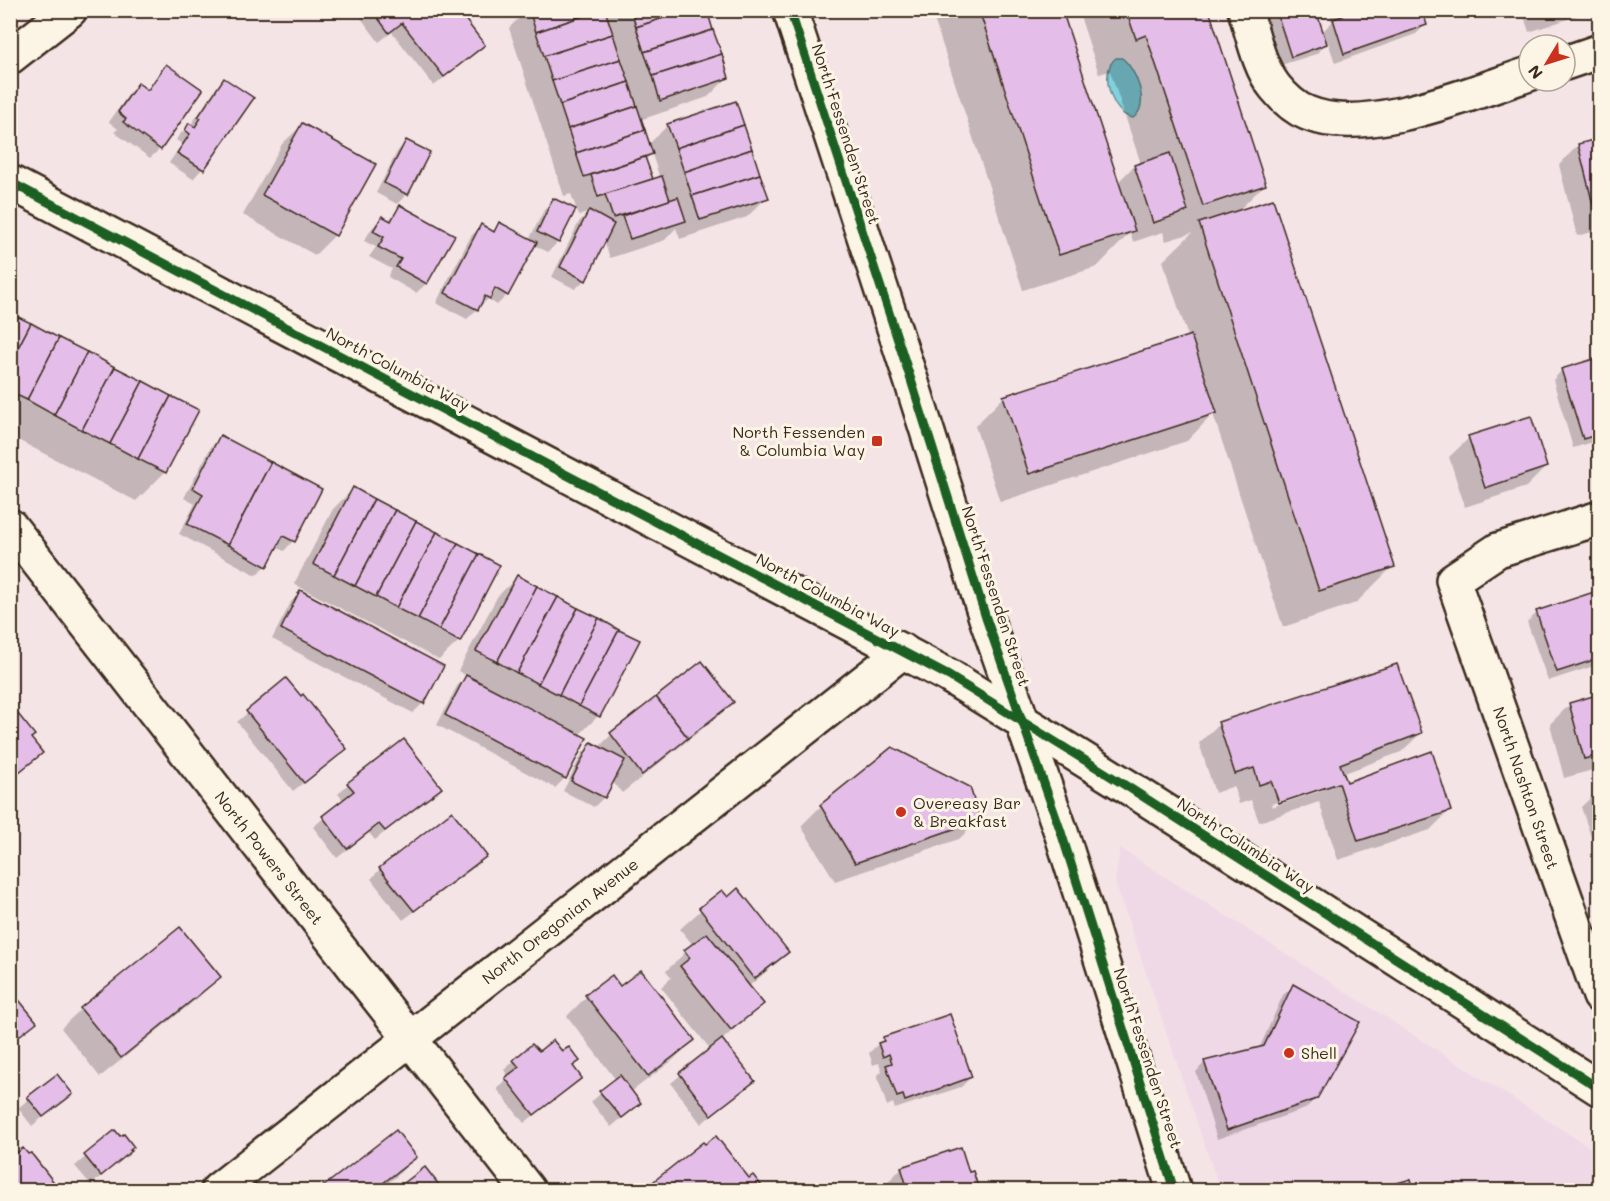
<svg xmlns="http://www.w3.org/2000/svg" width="1610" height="1201" font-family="Mali,sans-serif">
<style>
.built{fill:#f0d9e7}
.water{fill:#81d1de;stroke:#658e91;stroke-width:1.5}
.shadow{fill:#0003;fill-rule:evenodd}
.building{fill:#e4bee8;stroke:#3b2a1e;stroke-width:1.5}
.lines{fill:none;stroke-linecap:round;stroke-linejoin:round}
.street-casing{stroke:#3b2a1e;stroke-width:38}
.secondary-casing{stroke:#3b2a1e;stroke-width:38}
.street{stroke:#fcf5e5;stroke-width:33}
.secondary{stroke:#fcf5e5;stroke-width:33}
.cycleway-casing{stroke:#fcf5e5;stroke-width:13}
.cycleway{stroke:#1b5e20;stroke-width:9}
.poi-dot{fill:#c8321e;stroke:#fcf5e5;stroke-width:2}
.labels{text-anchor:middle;stroke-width:6;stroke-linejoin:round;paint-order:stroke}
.street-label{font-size:16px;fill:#3b2a1e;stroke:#fcf5e5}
.poi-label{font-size:16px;fill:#3b2a1e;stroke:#fcf5e5;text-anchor:start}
</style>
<rect width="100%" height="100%" fill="#f5e4e6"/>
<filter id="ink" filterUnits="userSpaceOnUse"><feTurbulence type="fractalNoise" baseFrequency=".0167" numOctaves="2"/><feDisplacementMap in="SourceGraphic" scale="12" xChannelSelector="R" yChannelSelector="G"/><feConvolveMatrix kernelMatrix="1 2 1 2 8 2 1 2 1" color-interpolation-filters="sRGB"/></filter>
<g filter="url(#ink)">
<path class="built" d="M1120,848L1596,1151L1599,1161V1190H1220L1115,882Z"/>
<path class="water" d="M1116,58H1122C1136,69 1151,105 1133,118C1112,116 1098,71 1116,58Z"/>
<g class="shadow">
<path d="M355,10H456L483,45L434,86L392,32L379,42Z"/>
<path d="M527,10H705L727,78L708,97L640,120L648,145L668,125L767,197L747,217L680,239L676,228L665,240L610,258L604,241L585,280L575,289L552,277L579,222L589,212L579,216L571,194L564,196L509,28ZM652,154L660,179L652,181L645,160Z"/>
<path d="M931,10H1061L1117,183L1134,166L1141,164L1110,71L1099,74L1078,10H1208L1265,184L1236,213L1393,566L1356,603L1283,627L1213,414L1187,441L1000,502L975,426L1004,397L1188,337L1163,261L1192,233L1166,241L1163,232L1133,242L1130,233L1097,267L1023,290Z"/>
<path d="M1263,10H1314L1322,32L1332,22L1328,10H1450L1424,20L1426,24L1416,34L1335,63L1328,42L1316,54L1281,65Z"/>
<path d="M1457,10H1472L1458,15Z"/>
<path d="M1522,10H1595L1529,32Z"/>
<path d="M166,66L160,149L150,158L114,132L118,129L109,122L129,94L138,85L146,91Z"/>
<path d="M224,80L252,98L202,169L193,179L169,163L182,144L176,140L179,135L190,126L215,90Z"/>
<path d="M302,125L335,235L315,255L243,215L282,144Z"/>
<path d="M1600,139V230L1577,236L1559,165L1578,145Z"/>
<path d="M406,142L428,153L406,195L397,204L376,193L397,152Z"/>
<path d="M553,200L574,210L558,242L548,252L534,245L507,295L497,305L488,299L467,319L436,303L471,236L481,226L492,232L500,224L529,240L544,210Z"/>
<path d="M400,207L453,236L426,284L416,293L388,277L392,269L369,257L376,247L364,241L372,228L382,218L388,221Z"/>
<path d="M10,314L197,411L165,472L136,501L10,436Z"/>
<path d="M1600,359V440L1573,448L1553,380L1562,370Z"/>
<path d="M220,437L293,541L284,551L276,547L266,566L256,575L179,534L195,504L184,498L211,447Z"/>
<path d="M1469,438L1546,467L1526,487L1465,507L1449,457Z"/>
<path d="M353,489L459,641L439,660L294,584L333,509Z"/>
<path d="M517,577L598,716L579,735L565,778L555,788L437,725L457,686L467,676L458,671L497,597Z"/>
<path d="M301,592L423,703L413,713L272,639L291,602Z"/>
<path d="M1600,594V664L1548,681L1527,622L1537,613Z"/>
<path d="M701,663L732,702L712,721L622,793L612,781L604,797L594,807L563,791L582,754L592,744L598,748L611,735Z"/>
<path d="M286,680L335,758L293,791L237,722Z"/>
<path d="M1600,696V768L1564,778L1550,724L1570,704Z"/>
<path d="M10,706L29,739L41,753L10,779Z"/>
<path d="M1219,724L1421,733L1401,752L1342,774L1346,784L1450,810L1430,830L1338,860L1319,802L1259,822L1251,800L1239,804L1234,786L1215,793L1199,743ZM1323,787V790L1272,807L1271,804Z"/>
<path d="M348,784L440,788L375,840L369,833L337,858L313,827L344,801L338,794Z"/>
<path d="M1600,789V864L1581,807Z"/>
<path d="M821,806L979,820L959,839L835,881L801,826Z"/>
<path d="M485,856L476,866L403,920L371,879L380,869Z"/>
<path d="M721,892L787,952L767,971L748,987L762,1004L721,1041L753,1081L701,1124L671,1083L711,1050L661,987L671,978L666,971L693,945L680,929Z"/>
<path d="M219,977L199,997L100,1077L61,1028L81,1009Z"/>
<path d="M1293,986L1316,1098L1305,1109L1217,1139L1196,1072L1205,1062L1259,1049L1283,995Z"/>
<path d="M620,988L693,1040L673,1060L631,1092L629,1112L611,1127L591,1102L616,1080L567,1016L586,997Z"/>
<path d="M884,1038L971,1077L961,1087L895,1109L893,1103L887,1106L877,1076L882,1071L879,1063L873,1065L869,1053Z"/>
<path d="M539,1054L571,1067L570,1087L524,1123L497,1089L509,1077L504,1070L514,1061Z"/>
<path d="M57,1076L71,1094L32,1126L18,1108Z"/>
<path d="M115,1132L129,1151L91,1185L75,1166Z"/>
<path d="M395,1132L415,1157L396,1177L378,1190H320Z"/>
<path d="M703,1144L749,1180L752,1177L763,1190H645Z"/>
<path d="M30,1155L58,1190H10V1160Z"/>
<path d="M902,1168L972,1173L978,1190H879Z"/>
<path d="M425,1169L441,1190H397Z"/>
</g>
<g class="building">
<path d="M372,10H458L485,45L444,77L402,23L389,33Z"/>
<path d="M529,10H601L536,32Z"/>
<path d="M601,10H605L613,34L544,56L536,32Z"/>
<path d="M631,10H688L636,27Z"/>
<path d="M688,10H707L713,30L644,52L636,27Z"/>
<path d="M979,10H1062L1135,231L1059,255Z"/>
<path d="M1126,10H1209L1266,185L1203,206L1146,35L1136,39Z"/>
<path d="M1276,10H1316L1327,44L1291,57Z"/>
<path d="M1341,10H1422L1427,25L1344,54L1333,19L1343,16Z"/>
<path d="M713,30L722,54L653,76L644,52Z"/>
<path d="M613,34L621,59L552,81L544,56Z"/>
<path d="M722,54L729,78L660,101L653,76Z"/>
<path d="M621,59L629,82L560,105L552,81Z"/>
<path d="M166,64L203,90L161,150L123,122L126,119L118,112L138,83L148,90Z"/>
<path d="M224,78L254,98L204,170L177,153L190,134L185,130L189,123L195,127L201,118L198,117Z"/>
<path d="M629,82L637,106L568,129L560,105Z"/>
<path d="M736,101L744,125L676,148L667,124Z"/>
<path d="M637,106L645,130L576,153L568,129Z"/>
<path d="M302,123L376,164L336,236L262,195Z"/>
<path d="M744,125L752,149L684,172L676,148Z"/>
<path d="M645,130L653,154L584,177L576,153Z"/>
<path d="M1600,138V216L1596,217L1578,144Z"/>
<path d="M406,140L430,152L408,195L384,183Z"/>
<path d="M752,149L760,174L692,196L684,172Z"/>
<path d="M1170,153L1188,211L1153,223L1134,165Z"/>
<path d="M645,157L653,179L598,197L591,175Z"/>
<path d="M760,174L769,198L700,220L692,196Z"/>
<path d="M662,176L670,200L613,218L605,194Z"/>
<path d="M678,197L686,221L630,239L622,216Z"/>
<path d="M553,198L576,209L559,243L537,232Z"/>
<path d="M1273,199L1395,567L1319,591L1199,223Z"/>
<path d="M400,205L455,235L427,284L396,267L401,259L378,247L384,237L373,231L382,216L391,221Z"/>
<path d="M589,210L614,224L586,281L560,267Z"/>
<path d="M499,222L537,242L508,296L495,288L490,299L485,296L478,310L445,293L481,224L494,232Z"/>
<path d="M10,313L31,323L10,363Z"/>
<path d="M31,323L59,338L27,400L10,392V363Z"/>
<path d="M1191,335L1217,413L1029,474L1003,396Z"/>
<path d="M59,338L87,352L54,415L27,400Z"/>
<path d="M87,352L115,367L82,430L54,415Z"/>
<path d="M1600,357V434L1583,439L1561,369Z"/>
<path d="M115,367L143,381L110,444L82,430Z"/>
<path d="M143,381L171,396L138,459L110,444Z"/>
<path d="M171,396L199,410L166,473L138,459Z"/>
<path d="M1531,416L1547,467L1485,488L1468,436Z"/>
<path d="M220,435L271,462L228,545L187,524L203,494L193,488Z"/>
<path d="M271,462L322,489L295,542L283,536L267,567L228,545Z"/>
<path d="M353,487L374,499L334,575L313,564Z"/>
<path d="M374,499L395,510L355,586L334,575Z"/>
<path d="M395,510L416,521L376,597L355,586Z"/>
<path d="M416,521L437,532L396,608L376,597Z"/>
<path d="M437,532L458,543L418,619L396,608Z"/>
<path d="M458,543L479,554L439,630L418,619Z"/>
<path d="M479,554L500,565L460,642L439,630Z"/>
<path d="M517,575L537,586L497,662L476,651Z"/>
<path d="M537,586L558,597L517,673L497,662Z"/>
<path d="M300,590L444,666L424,704L281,629Z"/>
<path d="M1600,590V658L1557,672L1536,611Z"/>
<path d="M558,597L578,608L538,684L517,673Z"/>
<path d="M578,608L599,618L559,695L538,684Z"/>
<path d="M599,618L619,630L579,706L559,695Z"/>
<path d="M619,630L640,640L600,717L579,706Z"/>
<path d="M702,661L734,702L688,738L656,697Z"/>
<path d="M1397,664L1422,733L1340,764L1347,782L1432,751L1451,811L1358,841L1339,783L1279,803L1271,781L1259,785L1254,768L1235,774L1218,722Z"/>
<path d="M466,675L587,738L566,779L445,715Z"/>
<path d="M286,678L301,696L303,694L347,749L304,783L246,711Z"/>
<path d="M1600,694V755L1584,759L1569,703Z"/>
<path d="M656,697L688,738L642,775L610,733Z"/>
<path d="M10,704L35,735L31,738L43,753L19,772L10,762Z"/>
<path d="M404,739L442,788L385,831L379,824L347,849L322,816L354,791L347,783Z"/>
<path d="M591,742L625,760L605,798L571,781Z"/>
<path d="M892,747L970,787L980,820L855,863L820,805Z"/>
<path d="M452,811L487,856L414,911L379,868Z"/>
<path d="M738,888L789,952L754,979L699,908L722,890L728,897Z"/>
<path d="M180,927L221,977L121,1058L80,1008Z"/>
<path d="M707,933L764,1004L731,1030L680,966L690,958L684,950Z"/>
<path d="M641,970L695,1040L648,1076L585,995L612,975L620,986Z"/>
<path d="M1293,984L1360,1022L1317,1099L1227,1130L1204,1061L1264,1046Z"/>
<path d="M10,989L37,1022L10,1043Z"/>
<path d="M950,1014L972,1077L905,1101L903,1095L897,1097L886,1065L892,1063L889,1054L883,1057L878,1043L884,1041L883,1037Z"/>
<path d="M722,1039L755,1081L711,1115L679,1073Z"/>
<path d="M553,1040L562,1051L569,1047L580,1061L573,1066L582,1078L534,1115L505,1078L519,1067L513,1060L532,1044L539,1051Z"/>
<path d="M57,1074L73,1094L43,1117L27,1097Z"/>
<path d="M620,1075L641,1103L622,1118L599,1091Z"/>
<path d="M115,1130L120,1136L124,1134L134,1147L130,1150L132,1151L101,1176L84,1155Z"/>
<path d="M396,1130L417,1157L374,1190H321L320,1189Z"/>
<path d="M716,1136L749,1178L753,1175L765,1190H653L649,1185L703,1142L705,1144Z"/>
<path d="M961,1147L969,1172L973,1171L979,1190H908L901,1167Z"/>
<path d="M23,1148L28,1154L31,1153L60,1190H10V1158Z"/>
<path d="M425,1167L443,1190H395Z"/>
<path d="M1411,1179L1414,1190H1373Z"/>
</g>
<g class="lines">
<defs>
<g id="street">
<path d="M1245,10C1253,35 1259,67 1275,87C1284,98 1294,108 1307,113C1365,138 1471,93 1529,74"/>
<path d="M1565,63L1600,51"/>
<path d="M1600,518L1498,550L1453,580L1600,996"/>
<path d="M10,526L528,1190"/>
<path d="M218,1190L903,651"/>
</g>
<g id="secondary">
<path d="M790,10L911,380L986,618L1061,832L1174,1190"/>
<path d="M10,57L70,10"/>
<path d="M10,182L949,676L1128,787L1600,1089"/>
</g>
</defs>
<use href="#street" class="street-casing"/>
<use href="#secondary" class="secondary-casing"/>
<use href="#street" class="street"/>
<use href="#secondary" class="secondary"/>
<defs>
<g id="cycleway">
<path d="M790,10L911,380L986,618L1061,832L1174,1190"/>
<path d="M10,182L949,676L1128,787L1600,1089"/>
</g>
</defs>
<use href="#cycleway" class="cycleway-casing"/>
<use href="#cycleway" class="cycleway"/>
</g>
</g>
<g class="poi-dot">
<rect x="871" y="435" width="12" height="12" rx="3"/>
<circle cx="901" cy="812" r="6"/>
<circle cx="1289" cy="1053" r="6"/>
</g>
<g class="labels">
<g class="street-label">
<text transform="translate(846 134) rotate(72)" y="6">North Fessenden Street</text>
<text transform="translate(398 369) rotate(28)" y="6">North Columbia Way</text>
<text transform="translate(828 595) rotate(28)" y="6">North Columbia Way</text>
<text transform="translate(996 596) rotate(72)" y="6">North Fessenden Street</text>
<text transform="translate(1526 788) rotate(71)" y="6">North Nashton Street</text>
<text transform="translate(1246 845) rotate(33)" y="6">North Columbia Way</text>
<text transform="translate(269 858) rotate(52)" y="6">North Powers Street</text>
<text transform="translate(560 921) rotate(-38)" y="6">North Oregonian Avenue</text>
<text transform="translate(1148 1058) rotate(72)" y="6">North Fessenden Street</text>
</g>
<g class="poi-label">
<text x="865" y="438" text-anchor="end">North Fessenden<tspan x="865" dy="18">&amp; Columbia Way</tspan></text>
<text x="913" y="809">Overeasy Bar<tspan x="913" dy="18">&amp; Breakfast</tspan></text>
<text x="1301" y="1059">Shell</text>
</g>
</g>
<rect width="1610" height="1201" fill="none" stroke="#fcf5e5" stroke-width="36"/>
<rect x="18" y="18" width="1574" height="1165" fill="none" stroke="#3b2a1e" stroke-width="2" filter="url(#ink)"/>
<g transform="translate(1547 63) rotate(232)"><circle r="28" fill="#fcf5e5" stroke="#afa495" stroke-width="1.5"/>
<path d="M0-4.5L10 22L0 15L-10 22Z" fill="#c8321e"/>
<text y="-9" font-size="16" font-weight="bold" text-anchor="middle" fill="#3b2a1e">N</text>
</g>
</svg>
